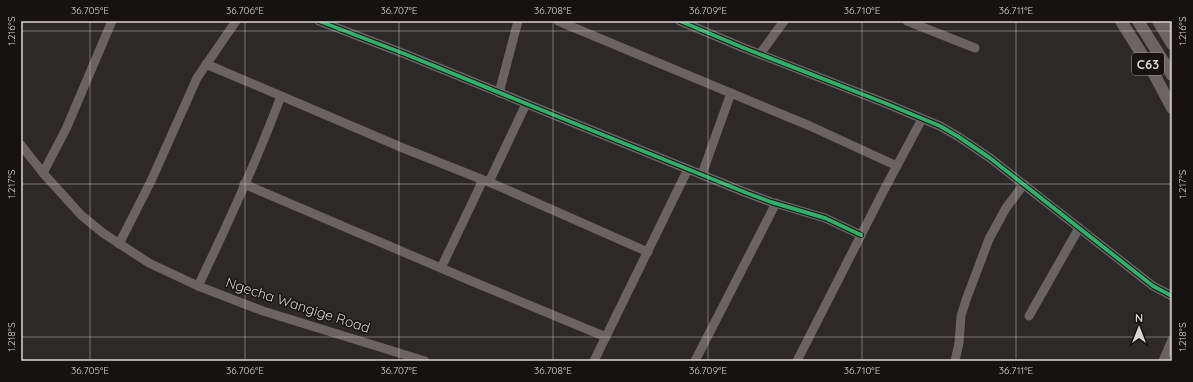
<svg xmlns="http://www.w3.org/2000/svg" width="1193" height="382" font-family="Quicksand,sans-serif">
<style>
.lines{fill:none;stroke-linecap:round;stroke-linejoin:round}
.minor{stroke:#696364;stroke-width:9}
.major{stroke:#6b6464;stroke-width:12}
.cycleway-casing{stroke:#151211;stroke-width:6}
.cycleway{stroke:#2db169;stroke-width:4}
.ticks{fill:none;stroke:#dad5d4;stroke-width:1;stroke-opacity:0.45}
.labels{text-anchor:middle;stroke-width:3;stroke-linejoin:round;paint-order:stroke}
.shield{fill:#151211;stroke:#9f9a9a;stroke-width:1}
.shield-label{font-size:13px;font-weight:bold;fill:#dad5d4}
.street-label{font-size:14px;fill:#dad5d4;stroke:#151211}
.neatline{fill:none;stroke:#dad5d4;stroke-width:1.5}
.ticks-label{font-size:10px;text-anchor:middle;fill:#dad5d4}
</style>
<rect width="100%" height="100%" fill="#2d2928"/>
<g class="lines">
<g class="minor">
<path d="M319,21L405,54L554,115L747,193L771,202L825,218L861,235"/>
<path d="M558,21L810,126L897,166"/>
<path d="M680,21L744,48L885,103L940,126L959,137L990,158L1153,286L1172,296"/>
<path d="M907,21L975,48"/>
<path d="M760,54L784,21"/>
<path d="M206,64L403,148L496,185L648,252"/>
<path d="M499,93L518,21"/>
<path d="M21,145L43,173L81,215L103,233L149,263L198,286L263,311L425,361"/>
<path d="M43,173L66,129L112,21"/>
<path d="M702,174L731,93"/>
<path d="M489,182L526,104"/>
<path d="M244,184L476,283L606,337"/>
<path d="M119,244L151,181L197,78L236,21"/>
<path d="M441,268L483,180"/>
<path d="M198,286C228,224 257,160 281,96"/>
<path d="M1029,316L1079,228"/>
<path d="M594,361L688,169"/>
<path d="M695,361L776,203"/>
<path d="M797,361L884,190L922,119"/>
<path d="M955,361L959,343L961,316L966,300L989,239L1006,208L1024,184"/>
<path d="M1163,361L1172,340"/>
</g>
<g class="major">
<path d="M1121,21L1153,72L1172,108"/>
<path d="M1138,21L1172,75"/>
<path d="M1158,21L1172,44"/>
<path d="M1169,21L1172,25"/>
</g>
<defs>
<g id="cycleway">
<path d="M319,21L405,54L554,115L747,193L771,202L825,218L861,235"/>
<path d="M680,21L744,48L885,103L940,126L959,137L990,158L1153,286L1172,296"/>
</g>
</defs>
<use href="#cycleway" class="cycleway-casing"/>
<use href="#cycleway" class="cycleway"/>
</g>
<path class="ticks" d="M90,21V361M245,21V361M399,21V361M553,21V361M708,21V361M862,21V361M1016,21V361M1170,21V361M21,31H1172M21,184H1172M21,337H1172"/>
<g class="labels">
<rect class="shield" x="1132" y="53" width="32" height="22" rx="3"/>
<g class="shield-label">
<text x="1148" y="69">C63</text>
</g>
<g class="street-label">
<text transform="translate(298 305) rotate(18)" y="5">Ngecha Wangige Road</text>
</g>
</g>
<rect width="1193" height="382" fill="none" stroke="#151211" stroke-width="44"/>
<g transform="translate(1139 328)" stroke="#151211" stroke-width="3" paint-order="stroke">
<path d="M0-3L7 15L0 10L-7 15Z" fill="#dad5d4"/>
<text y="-6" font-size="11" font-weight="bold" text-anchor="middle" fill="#dad5d4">N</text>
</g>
<rect x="22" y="22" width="1149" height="338" class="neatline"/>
<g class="ticks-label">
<text x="90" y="14">36.705°E</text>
<text x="245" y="14">36.706°E</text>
<text x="399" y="14">36.707°E</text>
<text x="553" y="14">36.708°E</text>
<text x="708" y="14">36.709°E</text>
<text x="862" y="14">36.710°E</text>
<text x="1016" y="14">36.711°E</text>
<text transform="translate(11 31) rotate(-90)" y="4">1.216°S</text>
<text transform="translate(1182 31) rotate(-90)" y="4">1.216°S</text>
<text transform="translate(11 184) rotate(-90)" y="4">1.217°S</text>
<text transform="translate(1182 184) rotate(-90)" y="4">1.217°S</text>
<text transform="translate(11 337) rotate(-90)" y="4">1.218°S</text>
<text transform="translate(1182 337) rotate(-90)" y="4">1.218°S</text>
<text x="90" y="374">36.705°E</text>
<text x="245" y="374">36.706°E</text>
<text x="399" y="374">36.707°E</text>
<text x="553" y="374">36.708°E</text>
<text x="708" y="374">36.709°E</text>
<text x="862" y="374">36.710°E</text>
<text x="1016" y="374">36.711°E</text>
</g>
</svg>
